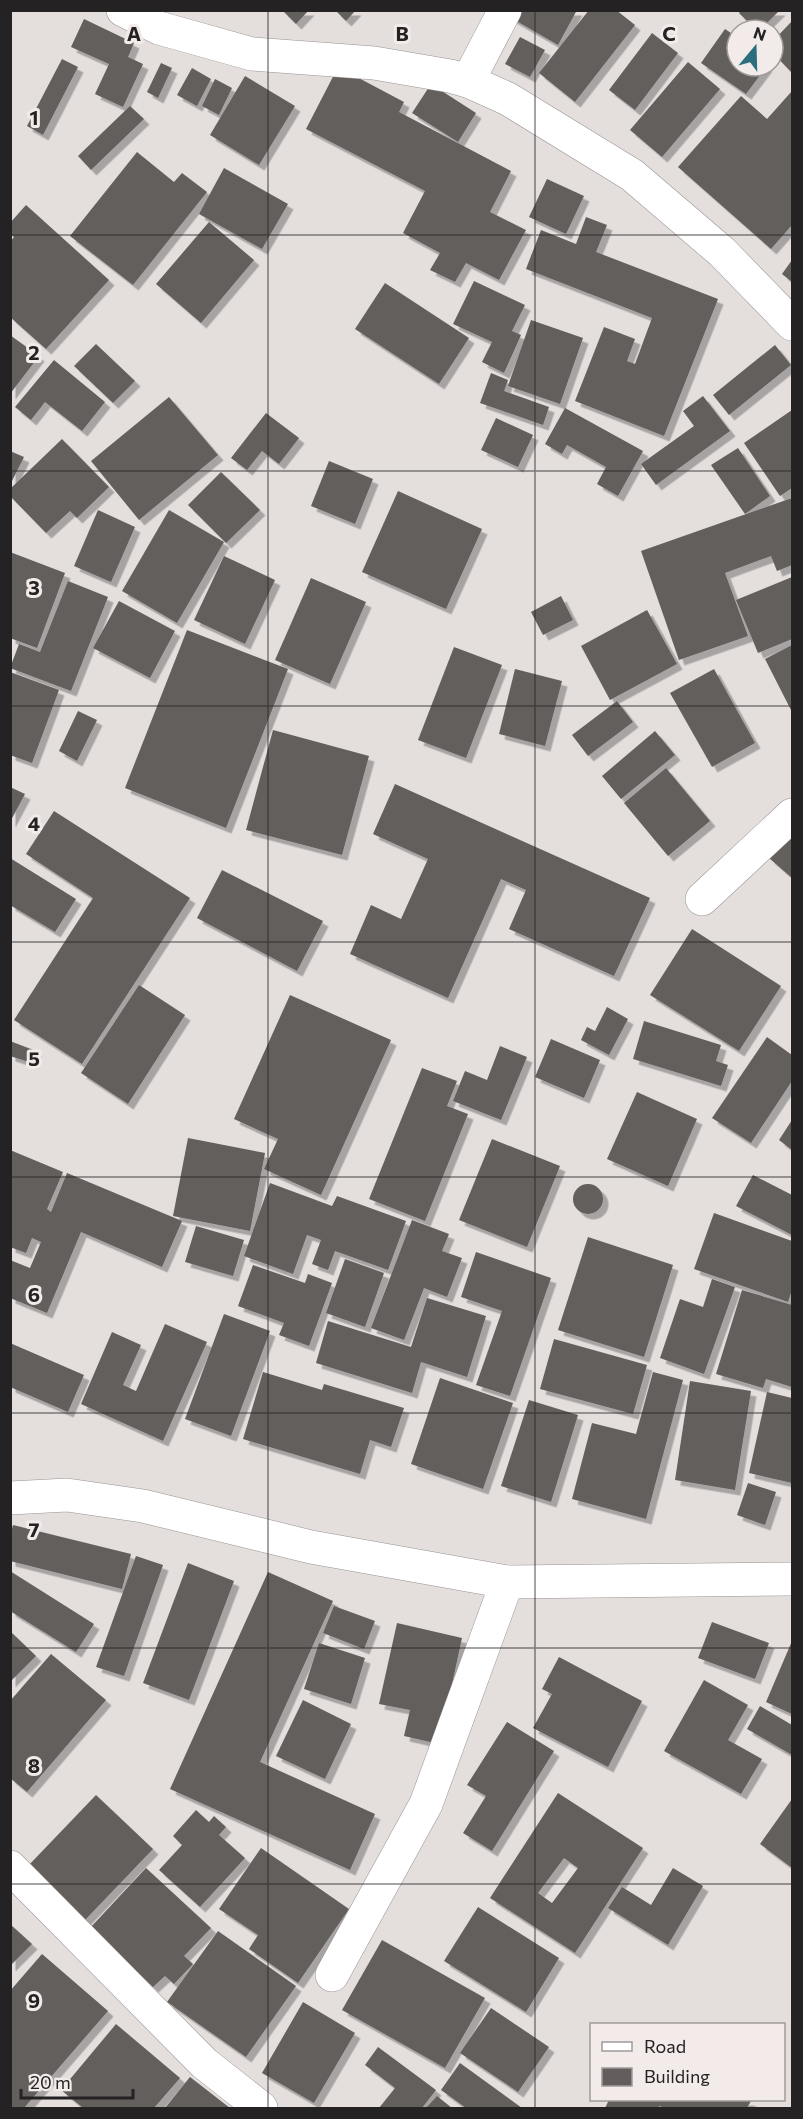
<svg xmlns="http://www.w3.org/2000/svg" width="803" height="2119" font-family="Commissioner,sans-serif">
<style>
.building{fill:#635e5d;fill-rule:evenodd;filter:url(#shadow)}
.lines{fill:none;stroke-linecap:round;stroke-linejoin:round}
.minor-casing{stroke:#999393;stroke-width:34}
.tertiary-casing{stroke:#999393;stroke-width:34}
.minor{stroke:#fff;stroke-width:33}
.tertiary{stroke:#fff;stroke-width:33}
.grid{fill:none;stroke:#242222;stroke-width:1.5;stroke-opacity:0.55}
.grid-label{font-size:20px;text-anchor:middle;font-weight:bold;fill:#242222;stroke:#f2ebea;stroke-width:6;stroke-linejoin:round;paint-order:stroke}
</style>
<defs>
<filter id="shadow"><feDropShadow dx="5.5" dy="5.5" stdDeviation="0" flood-color="#0004"/></filter>
</defs>
<rect width="100%" height="100%" fill="#e4dedd"/>
<g class="building">
<path d="M282,10H309L296,24Z"/>
<path d="M335,10H356L346,21Z"/>
<path d="M508,10H577L558,45L506,15Z"/>
<path d="M589,10H616L635,25L575,102L539,73Z"/>
<path d="M741,10H780L760,30H756L739,13Z"/>
<path d="M84,19L134,43L128,57L143,64L123,107L95,94L109,64L71,47Z"/>
<path d="M792,21V73L773,53V41Z"/>
<path d="M725,29L737,37V66H767L746,94L701,63Z"/>
<path d="M652,33L678,53L635,110L609,90Z"/>
<path d="M520,37L545,50L530,77L505,64Z"/>
<path d="M62,59L78,67L43,135L27,126Z"/>
<path d="M688,62L720,89L662,157L630,130Z"/>
<path d="M161,63L172,68L158,98L147,92Z"/>
<path d="M338,67L404,102L399,112L511,171L490,212L526,230L499,280L466,263L455,282L430,270L440,253L403,233L425,191L306,129Z"/>
<path d="M192,68L211,79L197,106L177,95Z"/>
<path d="M245,76L295,106L259,165L210,135Z"/>
<path d="M215,79L232,88L219,115L202,106Z"/>
<path d="M431,84L476,113L458,142L412,113Z"/>
<path d="M792,91V225L771,249L678,167L741,96L767,119Z"/>
<path d="M130,106L144,119L91,170L78,156Z"/>
<path d="M137,152L174,182L182,173L207,192L133,285L70,236Z"/>
<path d="M224,168L288,204L262,249L199,214Z"/>
<path d="M547,179L584,196L566,234L529,217Z"/>
<path d="M26,205L109,280L46,349L10,317V242L14,237L10,234V223Z"/>
<path d="M586,217L607,225L596,252L718,299L664,436L575,401L604,327L635,339L627,361L635,364L652,318L526,269L541,230L576,244Z"/>
<path d="M209,222L254,260L201,323L156,284Z"/>
<path d="M792,260V282L782,274Z"/>
<path d="M474,281L525,305L512,331L521,335L504,373L482,362L492,342L453,324Z"/>
<path d="M385,283L469,338L439,384L355,329Z"/>
<path d="M531,320L583,338L560,404L508,386Z"/>
<path d="M10,335L39,356L10,394Z"/>
<path d="M96,344L135,381L113,403L74,366Z"/>
<path d="M775,345L791,365L729,415L713,395Z"/>
<path d="M54,360L105,402L82,431L45,402L31,420L15,407Z"/>
<path d="M491,373L508,380L504,391L549,407L543,425L480,403Z"/>
<path d="M703,396L730,431L656,485L641,464L694,426L683,411Z"/>
<path d="M169,397L218,455L139,520L91,461Z"/>
<path d="M565,408L643,451L618,496L597,484L606,467L567,445L562,454L545,444Z"/>
<path d="M792,410V488L780,496L744,443Z"/>
<path d="M266,413L299,438L279,464L262,451L247,470L231,458Z"/>
<path d="M496,418L533,435L518,467L481,450Z"/>
<path d="M62,439L109,487L77,518L70,511L46,533L10,496V489Z"/>
<path d="M738,448L770,496L745,514L711,465Z"/>
<path d="M10,451L24,457L10,485Z"/>
<path d="M329,461L373,479L355,524L311,506Z"/>
<path d="M221,472L260,510L226,543L188,505Z"/>
<path d="M398,491L482,529L446,609L362,572Z"/>
<path d="M792,498V565L777,571L771,556L725,573L748,636L679,660L641,551Z"/>
<path d="M98,510L135,527L111,582L74,566Z"/>
<path d="M169,510L224,542L177,623L122,591Z"/>
<path d="M10,552L65,573L37,648L10,638Z"/>
<path d="M224,556L275,580L245,644L194,620Z"/>
<path d="M792,577V639L758,653L736,600Z"/>
<path d="M311,578L366,602L330,684L275,660Z"/>
<path d="M68,581L108,597L71,691L10,668L19,644L40,652Z"/>
<path d="M561,596L573,620L543,635L531,612Z"/>
<path d="M119,601L175,631L150,678L93,648Z"/>
<path d="M647,610L677,664L610,700L581,646Z"/>
<path d="M187,630L288,669L226,828L125,788Z"/>
<path d="M792,645V709L791,710L765,659Z"/>
<path d="M454,647L502,665L466,758L418,740Z"/>
<path d="M515,669L562,681L545,746L499,734Z"/>
<path d="M714,669L755,743L712,767L670,693Z"/>
<path d="M10,672L59,690L32,763L10,755Z"/>
<path d="M617,701L633,722L588,756L572,735Z"/>
<path d="M78,711L97,720L77,761L59,751Z"/>
<path d="M273,730L369,756L342,855L246,830Z"/>
<path d="M655,731L675,755L621,799L602,776Z"/>
<path d="M666,768L710,821L668,856L624,803Z"/>
<path d="M395,784L650,898L614,976L509,929L526,890L501,879L448,998L350,954L371,905L401,919L428,859L373,834Z"/>
<path d="M10,787L25,794L10,822Z"/>
<path d="M54,811L190,898L82,1064L14,1020L93,898L26,854Z"/>
<path d="M788,835L792,839V878L769,858Z"/>
<path d="M10,858L76,899L55,932L10,905Z"/>
<path d="M222,870L323,921L297,971L197,918Z"/>
<path d="M692,929L781,986L739,1051L650,995Z"/>
<path d="M139,985L185,1015L128,1104L81,1073Z"/>
<path d="M290,995L391,1040L321,1195L264,1169L278,1139L234,1119Z"/>
<path d="M607,1007L628,1019L609,1055L581,1040L587,1027L595,1031Z"/>
<path d="M644,1021L721,1045L716,1061L728,1065L721,1086L633,1059Z"/>
<path d="M767,1037L792,1055V1081L751,1143L712,1118Z"/>
<path d="M551,1039L600,1060L584,1098L535,1077Z"/>
<path d="M10,1041L36,1051L32,1063L10,1056Z"/>
<path d="M500,1046L527,1057L501,1120L453,1101L465,1071L487,1080Z"/>
<path d="M422,1068L457,1081L447,1106L468,1114L425,1221L369,1199Z"/>
<path d="M637,1092L697,1119L668,1186L607,1159Z"/>
<path d="M792,1120V1150L779,1140Z"/>
<path d="M188,1138L265,1153L250,1231L173,1216Z"/>
<path d="M492,1139L560,1166L527,1247L459,1220Z"/>
<path d="M10,1150L63,1172L47,1209L51,1212L67,1173L182,1221L162,1267L81,1232L47,1313L10,1298V1260L30,1268L41,1242L32,1238L26,1253L10,1247Z"/>
<path d="M753,1175L792,1195V1235L736,1206Z"/>
<path d="M270,1183L332,1206L337,1196L406,1221L388,1270L335,1251L328,1270L312,1264L321,1240L307,1235L293,1274L244,1256Z"/>
<circle cx="588" cy="1199" r="15"/>
<path d="M714,1213L792,1241V1290L788,1302L694,1269Z"/>
<path d="M412,1220L449,1234L442,1251L462,1258L447,1297L424,1288L404,1340L371,1328Z"/>
<path d="M196,1226L244,1240L233,1276L185,1262Z"/>
<path d="M588,1237L673,1265L644,1357L558,1330Z"/>
<path d="M476,1252L551,1278L510,1396L476,1385L502,1311L461,1297Z"/>
<path d="M345,1259L384,1273L365,1327L326,1313Z"/>
<path d="M253,1265L305,1283L308,1274L332,1283L309,1346L279,1335L284,1323L238,1306Z"/>
<path d="M712,1279L735,1287L704,1374L660,1358L680,1299L703,1307Z"/>
<path d="M742,1290L792,1305V1387L766,1379L763,1388L716,1374Z"/>
<path d="M427,1298L486,1316L467,1377L421,1362L412,1393L316,1363L328,1321L411,1347Z"/>
<path d="M224,1314L270,1331L231,1436L185,1419Z"/>
<path d="M165,1324L207,1342L163,1441L81,1404L112,1332L141,1345L123,1385L136,1391Z"/>
<path d="M554,1339L647,1365L633,1414L540,1389Z"/>
<path d="M10,1343L84,1375L68,1412L10,1387Z"/>
<path d="M263,1372L322,1390L324,1384L404,1408L391,1447L370,1440L360,1474L243,1439Z"/>
<path d="M653,1372L683,1380L646,1519L572,1499L592,1423L636,1434Z"/>
<path d="M440,1378L513,1403L483,1489L411,1464Z"/>
<path d="M690,1381L751,1391L735,1490L675,1480Z"/>
<path d="M767,1392L792,1398V1483L749,1473Z"/>
<path d="M529,1400L578,1415L551,1502L501,1486Z"/>
<path d="M748,1483L776,1492L765,1525L737,1515Z"/>
<path d="M13,1525L131,1554L122,1589L10,1561V1536Z"/>
<path d="M136,1556L163,1565L124,1676L96,1667Z"/>
<path d="M188,1563L234,1581L189,1700L143,1683Z"/>
<path d="M10,1571L94,1624L76,1652L10,1611Z"/>
<path d="M268,1572L333,1601L260,1762L375,1814L350,1870L170,1789Z"/>
<path d="M334,1606L375,1621L364,1649L323,1633Z"/>
<path d="M712,1622L769,1643L755,1679L698,1658Z"/>
<path d="M397,1623L462,1638L439,1744L404,1736L410,1710L379,1704Z"/>
<path d="M10,1631L36,1656L10,1682Z"/>
<path d="M792,1641V1714L766,1702Z"/>
<path d="M319,1643L365,1658L351,1704L304,1689Z"/>
<path d="M51,1654L106,1700L27,1792L10,1778V1701Z"/>
<path d="M559,1657L642,1701L608,1767L533,1728L552,1694L542,1689Z"/>
<path d="M704,1680L748,1705L728,1740L762,1759L741,1794L664,1751Z"/>
<path d="M303,1700L351,1724L325,1779L276,1756Z"/>
<path d="M760,1706L792,1725V1755L747,1729Z"/>
<path d="M507,1722L554,1751L492,1851L463,1833L486,1796L467,1785Z"/>
<path d="M558,1793L643,1848L575,1953L490,1898ZM564,1858L578,1868L552,1903L538,1893Z"/>
<path d="M96,1795L153,1849L85,1920L28,1866Z"/>
<path d="M792,1799V1868L760,1844Z"/>
<path d="M196,1810L209,1822L214,1816L226,1827L219,1835L245,1858L200,1907L159,1870L182,1845L173,1836Z"/>
<path d="M261,1848L349,1909L298,1983L249,1949L258,1935L219,1909Z"/>
<path d="M146,1868L211,1928L184,1956L193,1964L174,1984L165,1976L153,1987L90,1928Z"/>
<path d="M673,1868L703,1886L668,1945L608,1908L622,1887L651,1905Z"/>
<path d="M478,1907L559,1958L526,2012L444,1961Z"/>
<path d="M10,1924L32,1944L10,1966Z"/>
<path d="M218,1931L296,1986L246,2057L167,2002Z"/>
<path d="M382,1940L485,1998L445,2068L342,2010Z"/>
<path d="M42,1954L108,2011L24,2108H10V1991Z"/>
<path d="M303,2002L355,2033L314,2103L262,2073Z"/>
<path d="M491,2008L549,2047L518,2092L460,2053Z"/>
<path d="M116,2024L180,2078L154,2108H83L61,2090Z"/>
<path d="M378,2047L436,2090L422,2108H379L395,2088L365,2065Z"/>
<path d="M460,2063L522,2108H466L441,2090Z"/>
<path d="M190,2077L230,2108H165Z"/>
<path d="M437,2096L452,2108H426Z"/>
<path d="M609,2100H747L751,2101L747,2108H665L659,2106L658,2108H605Z"/>
</g>
<g class="lines">
<defs>
<g id="minor">
<path d="M123,10L159,28L252,54L374,63L450,76L468,81L508,99L632,175L722,252L792,324"/>
<path d="M468,81L505,10"/>
<path d="M702,899L792,815"/>
<path d="M10,1867L204,2063L261,2108"/>
<path d="M332,1975L426,1804L507,1582"/>
</g>
<path id="tertiary" d="M10,1498L67,1495L143,1506L311,1547L507,1582L792,1579"/>
</defs>
<use href="#minor" class="minor-casing"/>
<use href="#tertiary" class="tertiary-casing"/>
<use href="#minor" class="minor"/>
<use href="#tertiary" class="tertiary"/>
</g>
<path class="grid" d="M268,10V2108M535,10V2108M10,235H792M10,471H792M10,706H792M10,942H792M10,1177H792M10,1413H792M10,1648H792M10,1884H792"/>
<g class="grid-label">
<text x="134" y="41">A</text>
<text x="402" y="41">B</text>
<text x="669" y="41">C</text>
<text x="34" y="125">1</text>
<text x="34" y="360">2</text>
<text x="34" y="595">3</text>
<text x="34" y="831">4</text>
<text x="34" y="1066">5</text>
<text x="34" y="1302">6</text>
<text x="34" y="1537">7</text>
<text x="34" y="1773">8</text>
<text x="34" y="2008">9</text>
</g>
<rect width="803" height="2119" fill="none" stroke="#242222" stroke-width="24"/>
<rect x="590" y="2023" width="195" height="78" fill="#f2ebea" stroke="#a09b9a" stroke-width="1.5"/>
<rect x="602" y="2042" width="30" height="9" fill="#ffffff" stroke="#a09b9a" stroke-width="1.5"/>
<text x="644" y="2053" font-size="18" fill="#242222">Road</text>
<rect x="602" y="2068" width="30" height="18" fill="#635e5d" stroke="#a09b9a" stroke-width="1.5"/>
<text x="644" y="2083" font-size="18" fill="#242222">Building</text>
<g transform="translate(755 48) rotate(19)"><circle r="28" fill="#f2ebea" stroke="#a09b9a" stroke-width="1.5"/>
<path d="M0-4.5L10 22L0 15L-10 22Z" fill="#2a6e7f"/>
<text y="-9" font-size="16" font-weight="bold" text-anchor="middle" fill="#242222">N</text>
</g>
<path d="M21 2089v9h112v-9" fill="none" stroke="#242222" stroke-width="3"/>
<text x="30" y="2089" font-size="18" fill="#242222" stroke="#f2ebea" stroke-width="4.5" paint-order="stroke">20 m</text>
</svg>
